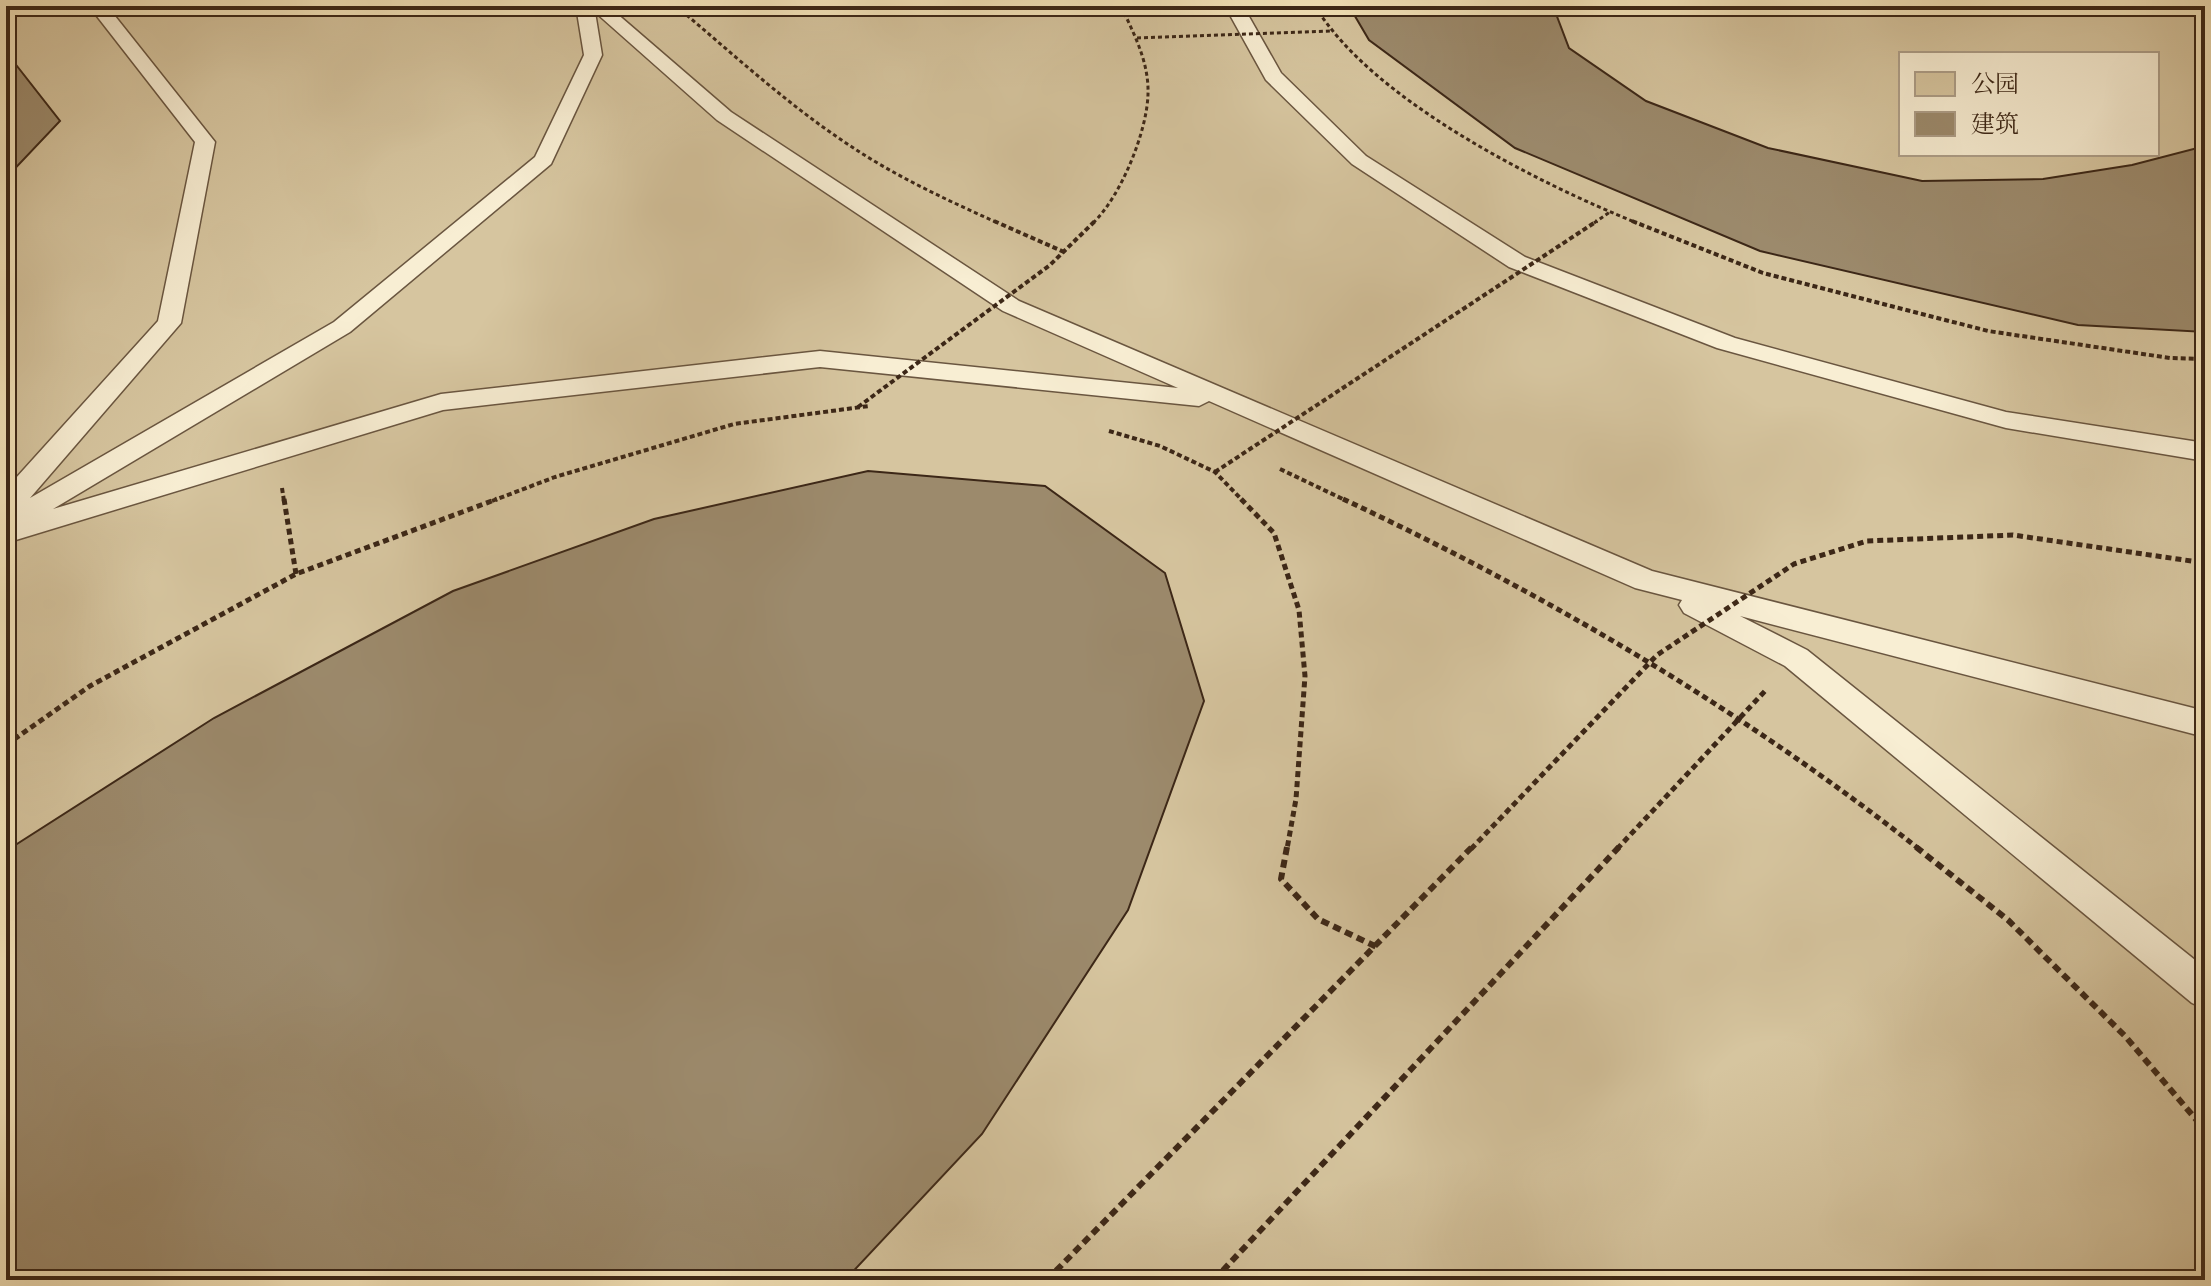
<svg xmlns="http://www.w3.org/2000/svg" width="2211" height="1286" font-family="'Libre Caslon Text','Noto Serif SC',serif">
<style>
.green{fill:#d6c59f;stroke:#89765b;stroke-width:2;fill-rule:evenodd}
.building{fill:#9c8a6c;stroke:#3c2717;stroke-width:2}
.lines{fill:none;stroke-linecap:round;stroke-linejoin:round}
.lane-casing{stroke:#6a5640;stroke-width:3}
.path-far3{stroke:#3c2717;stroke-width:3;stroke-dasharray:4 3;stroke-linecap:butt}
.path-far2{stroke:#3c2717;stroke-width:4;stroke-dasharray:5 3;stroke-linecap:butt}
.path-far1{stroke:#3c2717;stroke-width:5;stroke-dasharray:6 4;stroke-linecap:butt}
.path{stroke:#3c2717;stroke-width:6;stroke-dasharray:8 5;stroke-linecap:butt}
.lane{fill:#f8eed3;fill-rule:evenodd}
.path-bridge-far3{stroke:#3c2717;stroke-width:3;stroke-dasharray:4 3;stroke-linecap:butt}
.path-bridge-far2{stroke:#3c2717;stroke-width:4;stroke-dasharray:5 3;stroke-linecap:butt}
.path-bridge-far1{stroke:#3c2717;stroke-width:5;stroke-dasharray:6 4;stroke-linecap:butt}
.path-bridge{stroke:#3c2717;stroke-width:6;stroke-dasharray:8 5;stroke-linecap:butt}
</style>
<rect width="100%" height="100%" fill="#f5e5bb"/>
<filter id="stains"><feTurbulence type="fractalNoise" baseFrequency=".0025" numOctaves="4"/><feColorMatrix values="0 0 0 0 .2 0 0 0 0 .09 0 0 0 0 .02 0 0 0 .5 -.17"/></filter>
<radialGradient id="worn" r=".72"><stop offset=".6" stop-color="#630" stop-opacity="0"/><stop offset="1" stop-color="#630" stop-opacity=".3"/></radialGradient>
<path class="green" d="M6,6H2205V1280H6ZM1901,54H2157V154H1901Z"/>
<g class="building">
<path d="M1349,6H1553L1569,48L1646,101L1768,148L1922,181L2043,179L2132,165L2205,146V332L2078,325L1760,251L1515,148L1369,40Z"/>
<path d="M6,52L60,121L6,178Z"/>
<path d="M868,471L1045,486L1165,573L1204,701L1128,910L982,1134L845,1280H6V851L214,718L453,591L654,519Z"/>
</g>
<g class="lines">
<defs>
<g id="lane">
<path d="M89,6H107L215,142L181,323L30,498L334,322L535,157L584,55L576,6H608L731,112L1019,301L1652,571L2205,711V737L1740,616L1807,650L2205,968V1009L2192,1003L1785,666L1684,613L1679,605L1682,600L1635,588L1209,401L1199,406L820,367L443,410L6,543V489L158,321L195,142ZM595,12L717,120L1003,311L1178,388L820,351L441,394L53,509L350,332L551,164L602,55Z"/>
<path d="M1225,6H1243L1281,73L1366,156L1525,257L1735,338L2006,412L2205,443V461L2006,428L1717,348L1509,267L1352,164L1266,80Z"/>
</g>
</defs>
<use href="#lane" class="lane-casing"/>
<g class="path-far3">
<path d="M676,6C733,54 789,106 852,147C897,177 949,201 998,223"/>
<path d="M1315,6C1372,100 1536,182 1637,223"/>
</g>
<g class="path-far2">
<path d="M994,221L1064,252"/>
<path d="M1632,221L1763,273L1988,331L2170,358L2205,359"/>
<path d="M1109,431L1160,446L1215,472L1243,501"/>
<path d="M1280,469L1347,501"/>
<path d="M282,488L284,501"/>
<path d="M492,501L555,477L734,424L869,406"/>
</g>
<g class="path-far1">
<path d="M284,499L296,574"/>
<path d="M1241,499L1274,533L1299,610L1305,676L1296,799L1287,849"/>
<path d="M1343,499C1546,594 1742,710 1919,849"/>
<path d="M6,745L90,686L296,574L497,499"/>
<path d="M1617,849L1765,691"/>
</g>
<g class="path">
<path d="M1287,847L1281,879L1318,919L1377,947"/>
<path d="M1916,847L2008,920L2125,1036L2205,1130"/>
<path d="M1214,1280L1619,847"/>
</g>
<use href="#lane" class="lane"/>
<g class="path-bridge-far3">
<path d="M1137,38L1330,31"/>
<path d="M1093,223C1121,196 1147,132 1148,94C1149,62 1134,34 1121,6"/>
<path d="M1594,223L1610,212"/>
</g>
<g class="path-bridge-far2">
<path d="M858,407L1050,265L1095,221"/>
<path d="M1215,472L1597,221"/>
</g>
<path class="path-bridge-far1" d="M1471,849L1657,655L1794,564L1867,541L2013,535L2205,563"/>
<path class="path-bridge" d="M1047,1280L1472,847"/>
</g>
<rect width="2211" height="1286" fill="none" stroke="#f5e5bb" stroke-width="32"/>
<rect x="8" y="8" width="2195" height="1270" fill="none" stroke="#3c2717" stroke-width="4"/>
<rect x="16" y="16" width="2179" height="1254" fill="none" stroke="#3c2717" stroke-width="2"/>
<rect x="1899" y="52" width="260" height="104" fill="#f8eed3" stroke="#ad9e88" stroke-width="2"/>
<rect x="1915" y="72" width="40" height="24" fill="#d6c59f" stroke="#ad9e88" stroke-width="2"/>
<text x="1971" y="92" font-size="24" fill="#3c2717">公园</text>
<rect x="1915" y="112" width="40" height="24" fill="#9c8a6c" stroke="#ad9e88" stroke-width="2"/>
<text x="1971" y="132" font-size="24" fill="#3c2717">建筑</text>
<rect width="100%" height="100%" filter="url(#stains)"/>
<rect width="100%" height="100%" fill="url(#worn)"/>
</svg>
